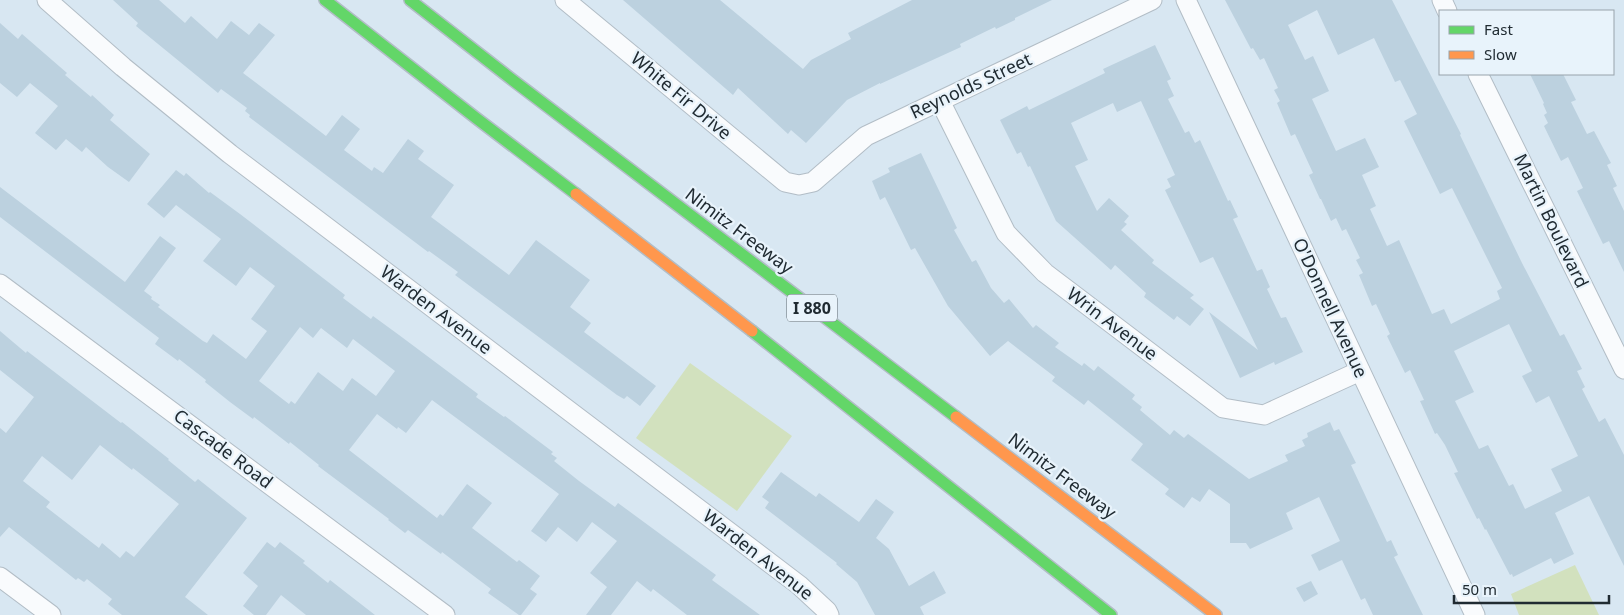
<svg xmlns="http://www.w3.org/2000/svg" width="1624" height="615" font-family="'Noto Sans',sans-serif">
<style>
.green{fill:#d2e1be}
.building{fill:#bcd1df;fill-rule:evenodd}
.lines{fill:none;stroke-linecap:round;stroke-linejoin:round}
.street-casing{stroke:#b2bdc6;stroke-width:21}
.fast-casing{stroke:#b2bdc6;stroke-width:14}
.slow-casing{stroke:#b2bdc6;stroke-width:14}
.street{stroke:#f9fbfd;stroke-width:19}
.fast{stroke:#63d668;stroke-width:11}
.slow{stroke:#ff974d;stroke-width:11}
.labels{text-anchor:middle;stroke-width:4.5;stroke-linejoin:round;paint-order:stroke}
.shield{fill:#e8f3fb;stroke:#5c676e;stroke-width:1}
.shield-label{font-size:16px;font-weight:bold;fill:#202b32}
.street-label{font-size:18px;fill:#202b32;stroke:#e8f3fb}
</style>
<rect width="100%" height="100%" fill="#d8e7f2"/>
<g class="green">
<path d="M690,363L792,436L737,511L636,438Z"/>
<path d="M1575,565L1599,615H1519L1511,594Z"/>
</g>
<g class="building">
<path d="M113,0H159L185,23L191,16L217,39L231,21L249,35L259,23L275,35L243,73L326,136L342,115L360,129L344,150L372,171L374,167L383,173L408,139L424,151L418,159L454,185L431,217L509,275L536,240L590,280L570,307L591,323L584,332L656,386L640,406L627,396L624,399L617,395L455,275L458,272L429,251L428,252L249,117L250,115L245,111L247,108L221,89L218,93L136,26L138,23Z"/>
<path d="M623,0H720L803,69L811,60L851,39L848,33L912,0H1052L1015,18V20L996,29L995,27L960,44L961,47L880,84V83L847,100L806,143L791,130L788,134L738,88L733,95Z"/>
<path d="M1225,0H1392L1461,134L1460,135L1522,263L1560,336L1564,334L1582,369L1577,371L1585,387L1582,389L1599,422L1605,418L1624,455V566L1589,496L1555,513L1574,554L1554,564L1551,558L1513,577L1512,574L1510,575L1486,529L1485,530L1479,518L1477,519L1454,473L1458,472L1445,445L1437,433L1435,434L1420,401L1424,400L1410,370L1405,373L1387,336L1390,334L1376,304L1372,306L1359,275L1363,273L1356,260L1360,258L1346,229L1342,231L1336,218L1331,221L1321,199H1320L1309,175L1313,173L1295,134L1291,136L1277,103L1280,101L1274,90L1278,88L1264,58L1260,60L1253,48L1251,49ZM1317,10L1338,55L1374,38L1395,82L1400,80L1417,114L1404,121L1440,194L1452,188L1502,288L1497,291L1500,299L1451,324L1444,309L1432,314L1399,240L1387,246L1370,209L1376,206L1362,175L1379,167L1365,138L1336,151L1312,99L1329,91L1313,56L1305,60L1288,25ZM1509,324L1532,371L1522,376L1536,403L1549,396L1578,456L1551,469L1562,491L1525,509L1513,484L1509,486L1488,445L1479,449L1455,401L1474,392L1454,351Z"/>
<path d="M0,23L18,39L22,34L67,73L65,75L91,97L92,95L114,115L110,120L150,154L129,182L108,167L86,147L82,152L66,139L56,150L35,133L58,106L30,83L17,97L0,83Z"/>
<path d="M1155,45L1171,79L1167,81L1174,96L1168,99L1185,133L1189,131L1195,143L1200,140L1228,201L1230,200L1238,217L1233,219L1257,271L1262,269L1270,287L1267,289L1281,318L1286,317L1303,352L1275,365L1274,362L1240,378L1209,312L1258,350L1213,257L1200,263L1165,190L1171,187L1167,179L1175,175L1141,101L1117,112L1113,103L1071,123L1088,160L1075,166L1097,211L1109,198L1129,216L1124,222L1127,224L1121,230L1154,260L1152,263L1194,295L1190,298L1204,309L1190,326L1177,316L1174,320L1144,297L1146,293L1115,265L1111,270L1056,221L1030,166L1028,167L1021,152L1017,154L1000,120L1027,106L1029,110L1105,73L1103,69Z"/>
<path d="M1530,74H1563L1576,100L1571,102L1587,134L1594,131L1611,163L1607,165L1617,186L1613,188L1624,211V272L1609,241L1603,244L1577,191L1583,188L1568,157L1561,161L1544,126L1548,123L1544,115L1547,113L1543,104L1544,103Z"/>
<path d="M921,153L957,228L954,230L972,262L976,260L991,288L1004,303L1009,299L1033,328L1036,325L1059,343L1055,347L1082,366L1084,363L1094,371L1098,366L1135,395L1132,399L1142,407L1140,410L1170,435L1174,430L1184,438L1188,434L1249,479L1288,461L1285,455L1305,446L1302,440L1308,437L1307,433L1330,422L1334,431L1339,429L1356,463L1351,465L1387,542L1391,540L1398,555L1394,557L1423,615H1373L1365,598L1361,600L1342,560L1319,571L1311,555L1340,541L1319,497L1286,513L1293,529L1250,549L1246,543H1230V504L1209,489L1200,502L1192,497L1184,508L1165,494L1169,489L1131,460L1143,444L1088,400L1084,405L1052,381L1055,377L1008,341L990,356L948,306L915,248L911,250L885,197L880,200L872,181L890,172L888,168Z"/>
<path d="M176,170L184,176L186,173L209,193L210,192L240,214L345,295L343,298L371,319L373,316L399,335L478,394L476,397L504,417L505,416L553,452L551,454L557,458L554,461L579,481L615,507L618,503L716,575L712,580L760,615H687L653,589L651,592L637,581L611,615H586L607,587L590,573L617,541L592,522L577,542L558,527L546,542L531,531L559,494L432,400L406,433L398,427L397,429L377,414L349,450L437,518L440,514L443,516L467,484L492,503L472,528L517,562L519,560L540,576L530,589L537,594L521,615H519L488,593L491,589L442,552L441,554L408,530L405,533L388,520L389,519L318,466L319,465L290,442L289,444L254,417L253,419L230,402L205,382L206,380L179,359L178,361L155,344L159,338L0,217V187L125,282L160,236L176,248L144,291L152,297L151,299L160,305L158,307L203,341L207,343L213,334L246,359L267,331L251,319L275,286L250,267L236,286L203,261L221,239L176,205L164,218L147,204ZM300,327L313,338L321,328L347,348L353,339L395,371L376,396L352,378L343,391L318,372L295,404L291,401L289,404L259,381Z"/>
<path d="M0,331L26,353L27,351L121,423L122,422L169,459L168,460L195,482L198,479L247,518L185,597L208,615H122L108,604L112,599L87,579L84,582L78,578L76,580L9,527L0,537V428L6,433L34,397L0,370ZM100,445L132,470L133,468L179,504L134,557L126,551L120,558L102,543L99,548L46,507L50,502L23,481L42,456L72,480Z"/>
<path d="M781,472L816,497L819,493L859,522L876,499L894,512L876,538L889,549L909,586L934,571L946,593L920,607L924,615H875L857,582L836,564L837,563L765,508L769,502L762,497Z"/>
<path d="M267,542L275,548L280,542L305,561L303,563L328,583L330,580L375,615H306L281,595L266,615H254L243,606L258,586L243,573Z"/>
<path d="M1311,581L1318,594L1304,602L1296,588Z"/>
</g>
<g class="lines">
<defs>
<g id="street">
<path d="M47,0L123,67L230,154L799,585L827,611L829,615"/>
<path d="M565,0L785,182L799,185L813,182L866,136L1152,0"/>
<path d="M1186,0L1475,615"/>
<path d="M1442,0L1447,11"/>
<path d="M1478,74L1624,369"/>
<path d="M940,101L1006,233L1045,273L1223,408L1264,415L1360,371"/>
<path d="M0,284L445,615"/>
<path d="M0,577L51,615"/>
</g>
<g id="fast">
<path d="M325,0L476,118L576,194"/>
<path d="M410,0L510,78L956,417"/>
<path d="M752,331L1111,615"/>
</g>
<g id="slow">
<path d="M576,194L752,331"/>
<path d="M956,417L1216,615"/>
</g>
</defs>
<use href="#street" class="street-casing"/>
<use href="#fast" class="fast-casing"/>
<use href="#slow" class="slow-casing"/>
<use href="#street" class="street"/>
<use href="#fast" class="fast"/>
<use href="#slow" class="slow"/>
</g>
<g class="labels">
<rect class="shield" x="787" y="294.5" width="50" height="27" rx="4"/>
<g class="shield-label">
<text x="812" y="314">I 880</text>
</g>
<g class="street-label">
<text transform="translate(971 86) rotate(-25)" y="6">Reynolds Street</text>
<text transform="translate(681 96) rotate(40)" y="6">White Fir Drive</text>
<text transform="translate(1551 221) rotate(64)" y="6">Martin Boulevard</text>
<text transform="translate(739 231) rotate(37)" y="6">Nimitz Freeway</text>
<text transform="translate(1330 308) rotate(65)" y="6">O'Donnell Avenue</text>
<text transform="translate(436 310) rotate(37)" y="6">Warden Avenue</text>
<text transform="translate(1112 324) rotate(37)" y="6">Wrin Avenue</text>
<text transform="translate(223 449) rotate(37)" y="6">Cascade Road</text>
<text transform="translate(1062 476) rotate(37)" y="6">Nimitz Freeway</text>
<text transform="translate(758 555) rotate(38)" y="6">Warden Avenue</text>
</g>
</g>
<rect x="1439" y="10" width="175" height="65" fill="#e8f3fb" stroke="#98a3ab"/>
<rect x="1449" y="26" width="25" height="8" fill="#63d668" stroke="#98a3ab"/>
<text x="1484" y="35" font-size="15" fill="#202b32">Fast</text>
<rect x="1449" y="51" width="25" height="8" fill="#ff974d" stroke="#98a3ab"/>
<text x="1484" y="60" font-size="15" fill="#202b32">Slow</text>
<path d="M1454 595v8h155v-8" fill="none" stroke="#202b32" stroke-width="2.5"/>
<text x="1462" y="595" font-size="15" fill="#202b32" stroke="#e8f3fb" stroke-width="4" paint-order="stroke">50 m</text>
</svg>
